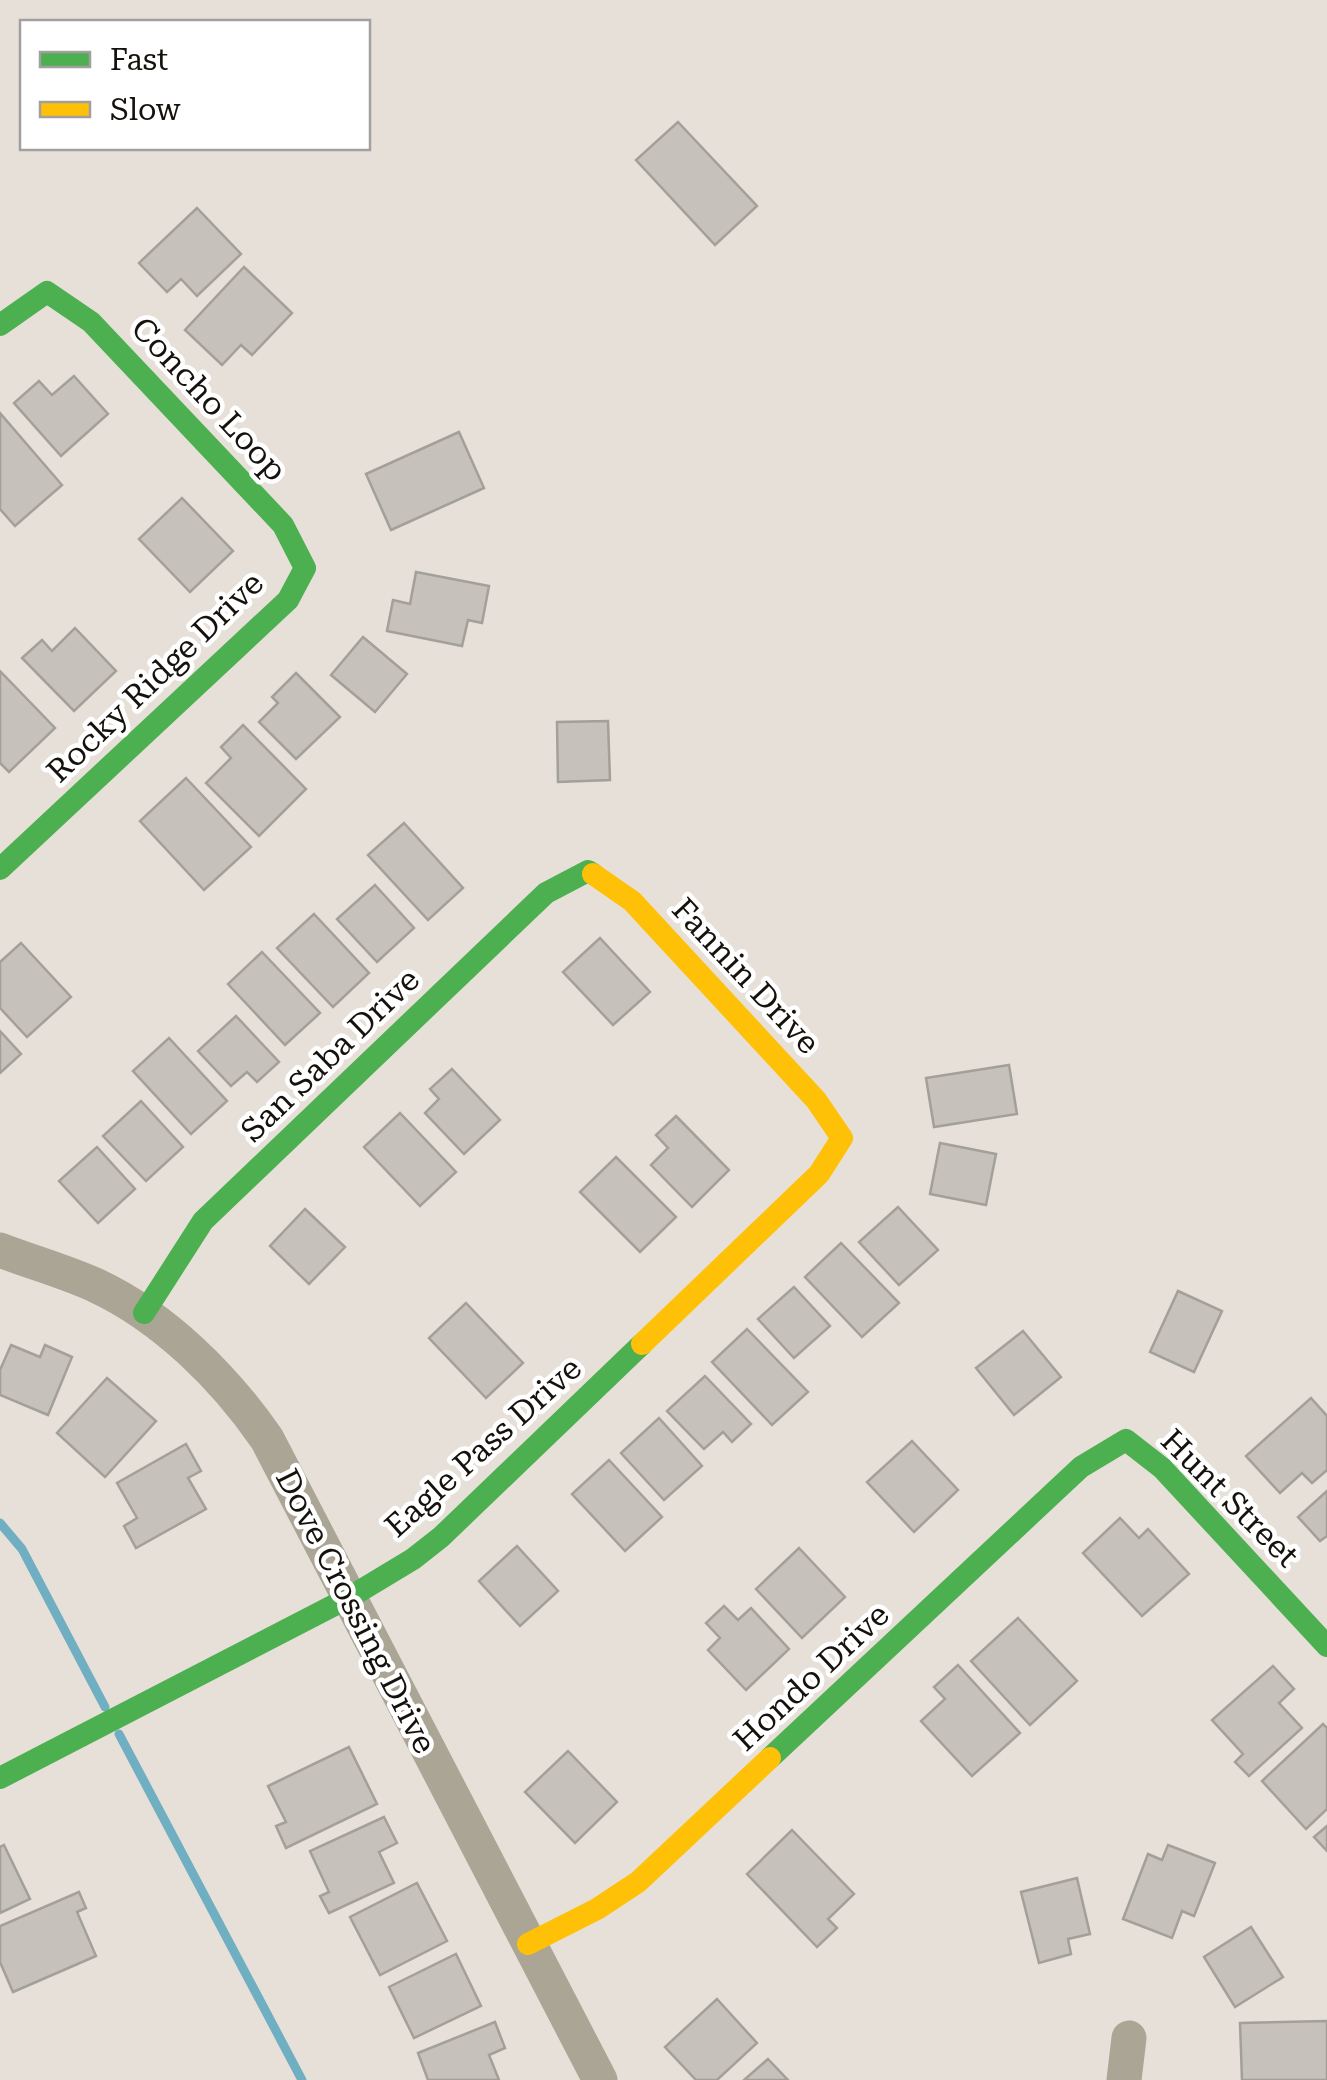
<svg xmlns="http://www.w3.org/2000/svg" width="1327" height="2080" font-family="'Roboto Serif',serif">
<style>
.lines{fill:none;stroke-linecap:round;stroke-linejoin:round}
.stream{stroke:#70aec1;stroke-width:9}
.building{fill:#c6c1bb;stroke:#a39f99;stroke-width:2.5}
.street{stroke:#aba595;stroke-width:35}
.fast{stroke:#4caf50;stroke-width:22}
.slow{stroke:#ffc107;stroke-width:22}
.labels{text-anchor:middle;stroke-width:9;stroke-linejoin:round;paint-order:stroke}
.street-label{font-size:32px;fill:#15110c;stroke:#fff}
</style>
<rect width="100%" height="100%" fill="#e6e0d8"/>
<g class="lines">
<g class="stream">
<path d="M0,1523L22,1549L105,1707"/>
<path d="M119,1734L302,2080"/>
</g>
</g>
<g class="building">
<path d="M678,122L757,206L715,245L636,160Z"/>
<path d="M197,208L241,254L197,296L181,279L167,292L139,263Z"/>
<path d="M244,267L292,313L252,355L241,345L222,365L185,330Z"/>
<path d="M74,376L108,414L61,456L14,403L39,381L52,395Z"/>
<path d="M0,413L62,485L15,526L0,509Z"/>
<path d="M459,432L484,488L391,530L366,474Z"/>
<path d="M182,498L233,551L190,592L139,539Z"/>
<path d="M416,572L489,586L482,623L468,620L462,646L387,631L393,600L410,604Z"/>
<path d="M75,628L116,671L74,711L22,658L42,640L52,651Z"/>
<path d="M363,637L407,674L375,712L331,675Z"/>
<path d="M0,671L55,728L9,772L0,763Z"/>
<path d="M296,673L340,717L296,759L259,722L278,703L272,697Z"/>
<path d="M608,721L610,780L558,782L557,722Z"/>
<path d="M243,725L306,789L259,836L206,783L231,758L221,747Z"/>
<path d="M186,778L251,847L204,890L140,821Z"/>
<path d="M404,823L463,888L428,920L368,855Z"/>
<path d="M375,885L414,928L377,962L337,919Z"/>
<path d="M314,914L369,973L333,1007L277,948Z"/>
<path d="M600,938L650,992L613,1025L563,972Z"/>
<path d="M21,943L71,997L27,1037L0,1008V962Z"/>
<path d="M262,952L320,1013L285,1045L228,984Z"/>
<path d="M236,1016L279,1062L257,1082L247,1072L231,1086L198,1051Z"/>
<path d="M0,1031L21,1054L0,1073Z"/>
<path d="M169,1038L227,1101L191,1134L133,1071Z"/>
<path d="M1009,1065L1017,1114L934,1127L926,1078Z"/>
<path d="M452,1069L500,1120L464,1154L425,1113L439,1099L430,1089Z"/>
<path d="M141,1101L183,1147L146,1181L103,1136Z"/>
<path d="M400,1113L456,1172L420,1206L364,1147Z"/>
<path d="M676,1116L729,1170L692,1207L651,1165L668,1148L656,1135Z"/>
<path d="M940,1143L996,1154L986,1205L930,1194Z"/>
<path d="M97,1147L135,1189L98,1223L59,1181Z"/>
<path d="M616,1157L676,1217L640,1252L580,1192Z"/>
<path d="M898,1207L938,1250L899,1285L859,1242Z"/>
<path d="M305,1209L345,1247L309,1284L270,1246Z"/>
<path d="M841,1243L899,1303L862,1337L805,1277Z"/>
<path d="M794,1287L830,1326L794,1358L758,1319Z"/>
<path d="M1178,1291L1222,1311L1194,1372L1150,1352Z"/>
<path d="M466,1303L523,1363L486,1398L429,1338Z"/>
<path d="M747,1329L808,1392L772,1425L712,1362Z"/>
<path d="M1023,1331L1061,1377L1014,1415L976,1368Z"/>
<path d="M11,1345L40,1357L45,1345L72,1357L48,1415L0,1395V1370Z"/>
<path d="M705,1376L751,1424L732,1442L723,1432L704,1449L667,1411Z"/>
<path d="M107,1378L156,1421L105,1477L57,1433Z"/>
<path d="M1311,1398L1327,1416V1470L1312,1483L1302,1473L1280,1493L1246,1456Z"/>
<path d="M659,1418L702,1466L664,1500L621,1453Z"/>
<path d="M912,1441L958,1490L914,1532L867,1482Z"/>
<path d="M186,1444L201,1471L188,1478L206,1509L136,1548L124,1526L137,1518L117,1483Z"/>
<path d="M609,1460L662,1517L625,1551L572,1494Z"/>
<path d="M1327,1491V1536L1320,1541L1298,1517Z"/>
<path d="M1120,1518L1139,1538L1148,1529L1189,1574L1142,1616L1083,1553Z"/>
<path d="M517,1546L558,1591L520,1626L479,1581Z"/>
<path d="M799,1548L845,1597L802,1638L756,1589Z"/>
<path d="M724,1606L738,1620L751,1608L789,1649L746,1690L708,1650L720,1638L706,1623Z"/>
<path d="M1018,1618L1077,1681L1030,1725L971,1661Z"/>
<path d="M958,1665L1020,1733L972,1776L921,1721L945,1699L934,1687Z"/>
<path d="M1273,1666L1294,1689L1279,1703L1302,1728L1249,1776L1235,1762L1243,1754L1212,1720Z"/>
<path d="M1323,1724L1327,1728V1809L1306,1829L1262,1781Z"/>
<path d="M349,1747L377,1804L286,1848L276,1826L286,1822L268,1786Z"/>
<path d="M568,1751L617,1802L575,1843L525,1792Z"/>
<path d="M384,1817L397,1843L379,1852L394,1883L329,1913L320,1896L329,1892L310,1851Z"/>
<path d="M1327,1826V1851L1314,1837Z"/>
<path d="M792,1830L854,1894L828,1919L837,1928L817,1947L747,1874Z"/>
<path d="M4,1845L30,1899L0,1913V1847Z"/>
<path d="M1168,1845L1215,1863L1194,1916L1182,1911L1172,1938L1123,1919L1148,1854L1162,1860Z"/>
<path d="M1077,1878L1090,1934L1068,1939L1071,1954L1039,1963L1021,1892Z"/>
<path d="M417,1883L447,1941L380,1975L350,1917Z"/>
<path d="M79,1892L86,1908L77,1912L96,1956L13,1992L0,1962V1926Z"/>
<path d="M1251,1927L1283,1977L1235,2007L1204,1957Z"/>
<path d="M456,1954L481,2006L414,2038L389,1987Z"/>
<path d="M717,1999L757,2043L717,2080H696L665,2047Z"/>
<path d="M1327,2021V2080H1242L1240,2023Z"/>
<path d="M495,2022L505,2048L489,2055L499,2080H428L418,2053Z"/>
<path d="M768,2059L788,2080H744Z"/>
</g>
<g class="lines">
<g class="street">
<path d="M0,1250C31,1262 64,1271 95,1285C164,1317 224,1377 267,1439L600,2080"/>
<path d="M1124,2080L1129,2038"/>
</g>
<g class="fast">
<path d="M0,325L47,292L91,322L283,525L305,568L288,600L0,869"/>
<path d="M144,1313L203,1221L546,893L588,871L593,874"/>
<path d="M770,1758L1081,1467L1126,1440L1162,1468L1327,1646"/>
<path d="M0,1778L350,1597L413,1559L441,1537L642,1344"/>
</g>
<g class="slow">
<path d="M593,874L632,901L816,1100L842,1138L819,1174L642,1344"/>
<path d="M528,1944L597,1909L638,1882L770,1758"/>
</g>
</g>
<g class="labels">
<g class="street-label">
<text transform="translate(209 399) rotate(47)" y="11">Concho Loop</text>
<text transform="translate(155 677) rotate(-44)" y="11">Rocky Ridge Drive</text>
<text transform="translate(746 976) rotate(47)" y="11">Fannin Drive</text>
<text transform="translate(330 1055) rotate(-44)" y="11">San Saba Drive</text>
<text transform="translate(483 1447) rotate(-42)" y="11">Eagle Pass Drive</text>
<text transform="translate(1230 1498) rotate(45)" y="11">Hunt Street</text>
<text transform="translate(356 1611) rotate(63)" y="11">Dove Crossing Drive</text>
<text transform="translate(811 1677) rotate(-43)" y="11">Hondo Drive</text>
</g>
</g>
<rect x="20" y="20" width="350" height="130" fill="#ffffff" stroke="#a1a09e" stroke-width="2.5"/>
<rect x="40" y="52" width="50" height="15" fill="#4caf50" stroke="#a1a09e" stroke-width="2.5"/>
<text x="110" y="70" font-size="30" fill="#15110c">Fast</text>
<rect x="40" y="102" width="50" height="15" fill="#ffc107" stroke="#a1a09e" stroke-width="2.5"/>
<text x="110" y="120" font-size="30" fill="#15110c">Slow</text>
</svg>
